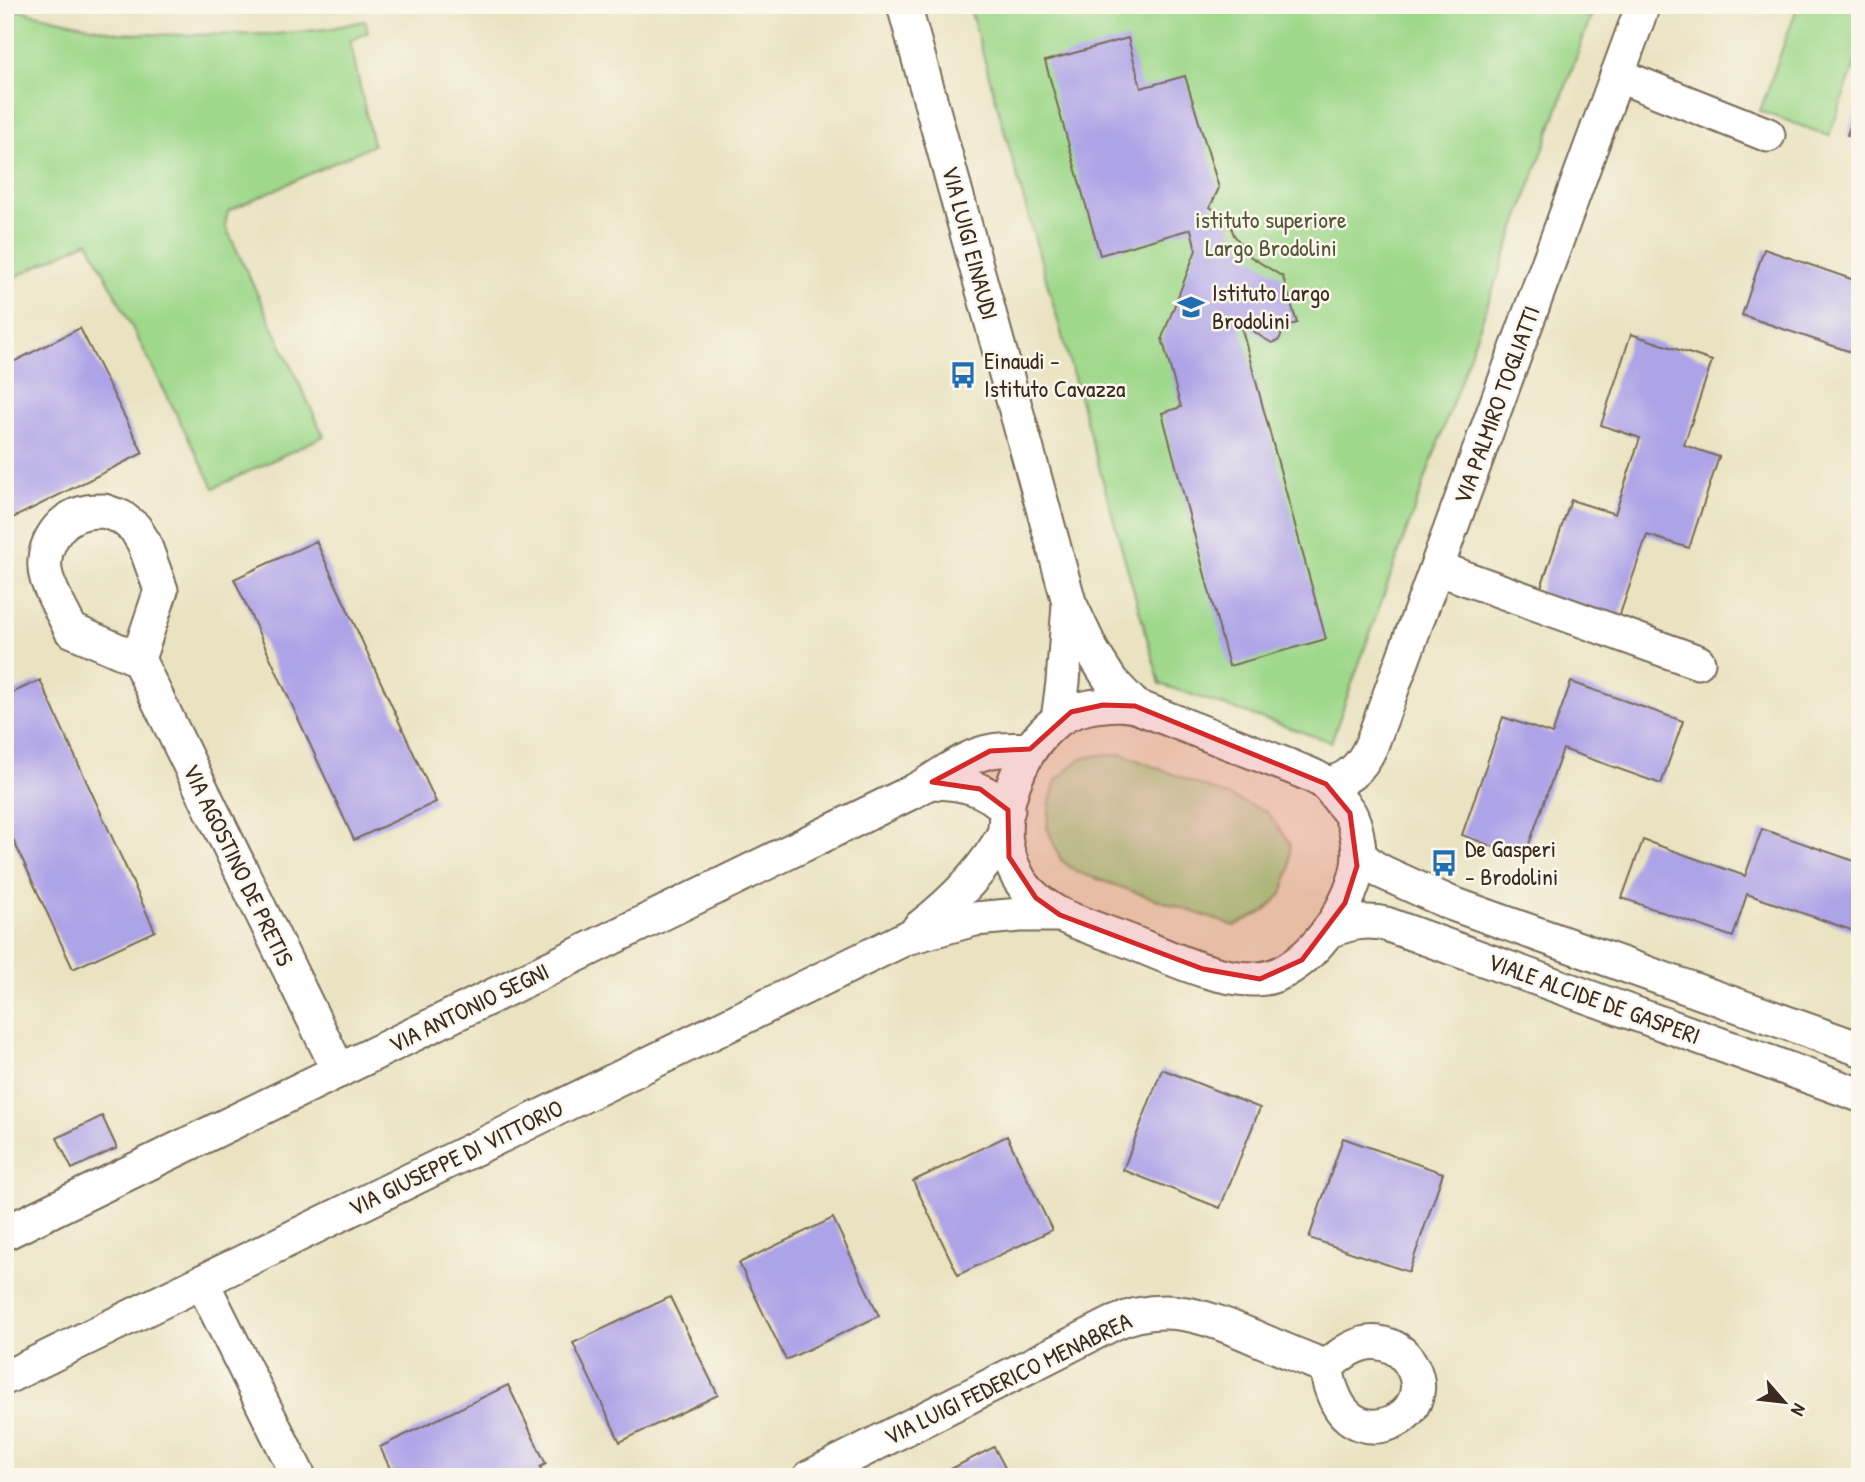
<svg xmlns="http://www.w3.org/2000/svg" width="1865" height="1482" font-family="'Patrick Hand',sans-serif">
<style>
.green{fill:#9fd88b;stroke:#6d8154;stroke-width:2}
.building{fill:#ada3e7}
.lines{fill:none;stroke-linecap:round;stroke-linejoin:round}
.minor-casing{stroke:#786b57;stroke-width:37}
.minor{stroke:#fff;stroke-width:33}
.marked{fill:#d62828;fill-opacity:0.2;stroke:#d62828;stroke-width:5;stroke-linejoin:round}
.labels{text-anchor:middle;stroke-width:5;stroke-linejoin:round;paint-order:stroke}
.park-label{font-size:24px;fill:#545639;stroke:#fbf7ec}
.street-label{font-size:24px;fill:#3b2a1e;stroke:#fbf7ec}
.poi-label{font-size:24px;fill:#3b2a1e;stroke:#fbf7ec;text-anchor:start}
</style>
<rect width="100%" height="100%" fill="#fbf7ec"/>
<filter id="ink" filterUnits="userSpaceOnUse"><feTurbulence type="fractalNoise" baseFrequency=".0143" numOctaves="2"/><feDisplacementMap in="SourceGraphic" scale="14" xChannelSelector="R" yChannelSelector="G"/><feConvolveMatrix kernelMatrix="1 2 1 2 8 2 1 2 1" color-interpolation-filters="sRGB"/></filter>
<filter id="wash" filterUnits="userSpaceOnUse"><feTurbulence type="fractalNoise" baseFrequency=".00686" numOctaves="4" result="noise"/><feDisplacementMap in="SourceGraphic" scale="28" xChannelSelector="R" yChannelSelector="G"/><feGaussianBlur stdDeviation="1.57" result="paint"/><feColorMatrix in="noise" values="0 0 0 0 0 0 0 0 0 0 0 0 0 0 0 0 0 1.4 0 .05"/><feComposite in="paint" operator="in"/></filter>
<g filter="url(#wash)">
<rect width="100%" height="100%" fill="#eae3c2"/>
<g class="green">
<path d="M969,5H1595L1331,742L1160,684Z"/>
<path d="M1798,5H1860V51L1829,136L1760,111Z"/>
<path d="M5,7L118,33L174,35L276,34L327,29L365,21L368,32L350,41L373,145L228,211L225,225L324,436L214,488L88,241L5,282Z"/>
<path d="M1122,754L1266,811L1290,843V869L1282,894L1264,912L1234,926L1077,872L1061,860L1047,828L1050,802L1056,780L1080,759L1098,755Z"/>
</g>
<g id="blocks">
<g class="building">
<path d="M1128,38L1141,88L1185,76L1219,188L1210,207L1229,221L1234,235L1251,257L1283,277L1297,323L1280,328L1282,332L1281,336L1278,341L1272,343L1260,336L1239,319L1326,639L1229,666L1162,413L1181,407L1162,338L1196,250L1191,229L1100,255L1045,61Z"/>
<path d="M1859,103H1860V140L1847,135Z"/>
<path d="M1764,249L1860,282V355L1742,315Z"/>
<path d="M80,328L143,453L5,522V366Z"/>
<path d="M1631,334L1712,361L1684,445L1719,457L1689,548L1647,535L1618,620L1539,593L1571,500L1615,514L1640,438L1601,425Z"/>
<path d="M316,541L436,802L354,840L234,579Z"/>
<path d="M40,680L155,931L73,969L5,822V696Z"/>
<path d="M1571,682L1683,721L1661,784L1563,749L1524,858L1462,835L1503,717L1552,734Z"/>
<path d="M1762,829L1860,863V933L1747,894L1733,937L1622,898L1643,840L1745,876Z"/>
<path d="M1162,1069L1260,1108L1220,1208L1123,1170Z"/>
<path d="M102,1116L117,1148L72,1169L57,1138Z"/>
<path d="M1007,1136L1052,1230L958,1275L913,1181Z"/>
<path d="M1343,1138L1443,1173L1409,1272L1309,1238Z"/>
<path d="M833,1218L879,1316L786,1360L739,1263Z"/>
<path d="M670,1297L718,1395L620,1442L573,1343Z"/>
<path d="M508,1385L546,1464L540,1467L544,1477H394L380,1447Z"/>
<path d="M994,1447L1010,1477H945L943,1473Z"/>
</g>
</g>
</g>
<g filter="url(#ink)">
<use href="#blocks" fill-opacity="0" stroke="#786b57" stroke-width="2"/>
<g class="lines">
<defs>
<g id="minor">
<path d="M904,5L1069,602L1092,651L1111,681L1135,706"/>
<path d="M1617,75L1768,135"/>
<path d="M104,511L121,517L135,528L144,543L161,590L138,659L71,630C63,613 53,597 47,579C38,551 57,517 87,512C92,511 98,511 104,511Z"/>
<path d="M1437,568L1698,662"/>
<path d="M138,659L339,1071"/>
<path d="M1119,704L1135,706L1294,768C1305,773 1319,777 1327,785C1332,790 1336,796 1340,801C1343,805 1348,810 1350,814C1356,825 1359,843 1359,855C1358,901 1306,977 1258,979C1215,981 1165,955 1126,940C1105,932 1082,925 1061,915C1046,908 1026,892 1018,877C1011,864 1005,847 1005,831C1005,793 1026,742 1058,720C1076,707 1098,705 1119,704Z"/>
<path d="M1058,720L1063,682L1069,605"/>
<path d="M932,782C964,783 984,787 1008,810"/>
<path d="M1326,784C1348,781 1362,766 1371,746L1643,5"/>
<path d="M1359,855L1373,867L1382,872L1450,903L1860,1049"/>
<path d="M919,928C954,901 984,871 1005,832"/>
<path d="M1327,932C1347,924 1364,919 1386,924L1860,1095"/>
<path d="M5,1233L914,791C939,778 963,756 992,751C1004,749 1017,750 1030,749"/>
<path d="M202,1282L299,1477"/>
<path d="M5,1378L906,938L975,919L1020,915H1060"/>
<path d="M810,1477L1114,1323C1166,1300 1207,1317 1256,1338C1279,1348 1303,1358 1327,1367C1341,1353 1362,1338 1384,1344C1397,1347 1407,1356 1413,1368C1437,1417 1359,1454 1335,1398C1330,1386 1328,1381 1327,1367"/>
</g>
</defs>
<use href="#minor" class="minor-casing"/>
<use href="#minor" class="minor"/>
</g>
</g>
<path class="marked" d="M1103,705L1135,706L1326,784L1350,813L1357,866L1345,903L1302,960L1260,979L1203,969L1060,915L1036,898L1009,857L1008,810L980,789L932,782L990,751L1030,749L1071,712Z"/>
<defs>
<symbol id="school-bare" viewBox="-9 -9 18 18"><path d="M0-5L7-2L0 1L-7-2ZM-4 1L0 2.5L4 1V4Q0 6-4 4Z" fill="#1f6fb2" stroke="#fbf7ec" stroke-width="2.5" paint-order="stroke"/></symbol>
<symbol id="bus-bare" viewBox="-9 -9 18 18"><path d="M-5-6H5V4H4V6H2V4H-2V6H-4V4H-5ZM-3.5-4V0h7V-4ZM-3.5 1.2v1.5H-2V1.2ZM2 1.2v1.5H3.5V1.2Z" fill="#1f6fb2" stroke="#fbf7ec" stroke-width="2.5" paint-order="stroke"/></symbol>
</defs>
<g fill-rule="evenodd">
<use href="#school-bare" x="1172" y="288" width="38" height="38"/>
<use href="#bus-bare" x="944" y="356" width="38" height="38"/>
<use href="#bus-bare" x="1425" y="844" width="38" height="38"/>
</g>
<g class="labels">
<g class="park-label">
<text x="1271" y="228">istituto superiore<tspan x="1271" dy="28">Largo Brodolini</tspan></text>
</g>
<g class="street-label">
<text transform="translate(970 243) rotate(75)" y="8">VIA LUIGI EINAUDI</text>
<text transform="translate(1497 405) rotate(-70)" y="8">VIA PALMIRO TOGLIATTI</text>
<text transform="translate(238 865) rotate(64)" y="8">VIA AGOSTINO DE PRETIS</text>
<text transform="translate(1594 999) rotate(20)" y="8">VIALE ALCIDE DE GASPERI</text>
<text transform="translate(469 1008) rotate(-26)" y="8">VIA ANTONIO SEGNI</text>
<text transform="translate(456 1158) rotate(-26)" y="8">VIA GIUSEPPE DI VITTORIO</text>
<text transform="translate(1008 1379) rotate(-26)" y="8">VIA LUIGI FEDERICO MENABREA</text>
</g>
<g class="poi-label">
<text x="1212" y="301">Istituto Largo<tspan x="1212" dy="28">Brodolini</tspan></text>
<text x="984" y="369">Einaudi -<tspan x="984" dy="28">Istituto Cavazza</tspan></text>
<text x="1465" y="857">De Gasperi<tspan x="1465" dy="28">- Brodolini</tspan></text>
</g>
</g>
<rect width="1865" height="1482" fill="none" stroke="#fbf7ec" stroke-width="28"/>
<g transform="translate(1784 1402) rotate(118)" stroke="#fbf7ec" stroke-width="5" paint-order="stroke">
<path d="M0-5L12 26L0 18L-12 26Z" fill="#3b2a1e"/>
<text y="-10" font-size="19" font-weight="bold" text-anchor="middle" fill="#3b2a1e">N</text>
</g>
</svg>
